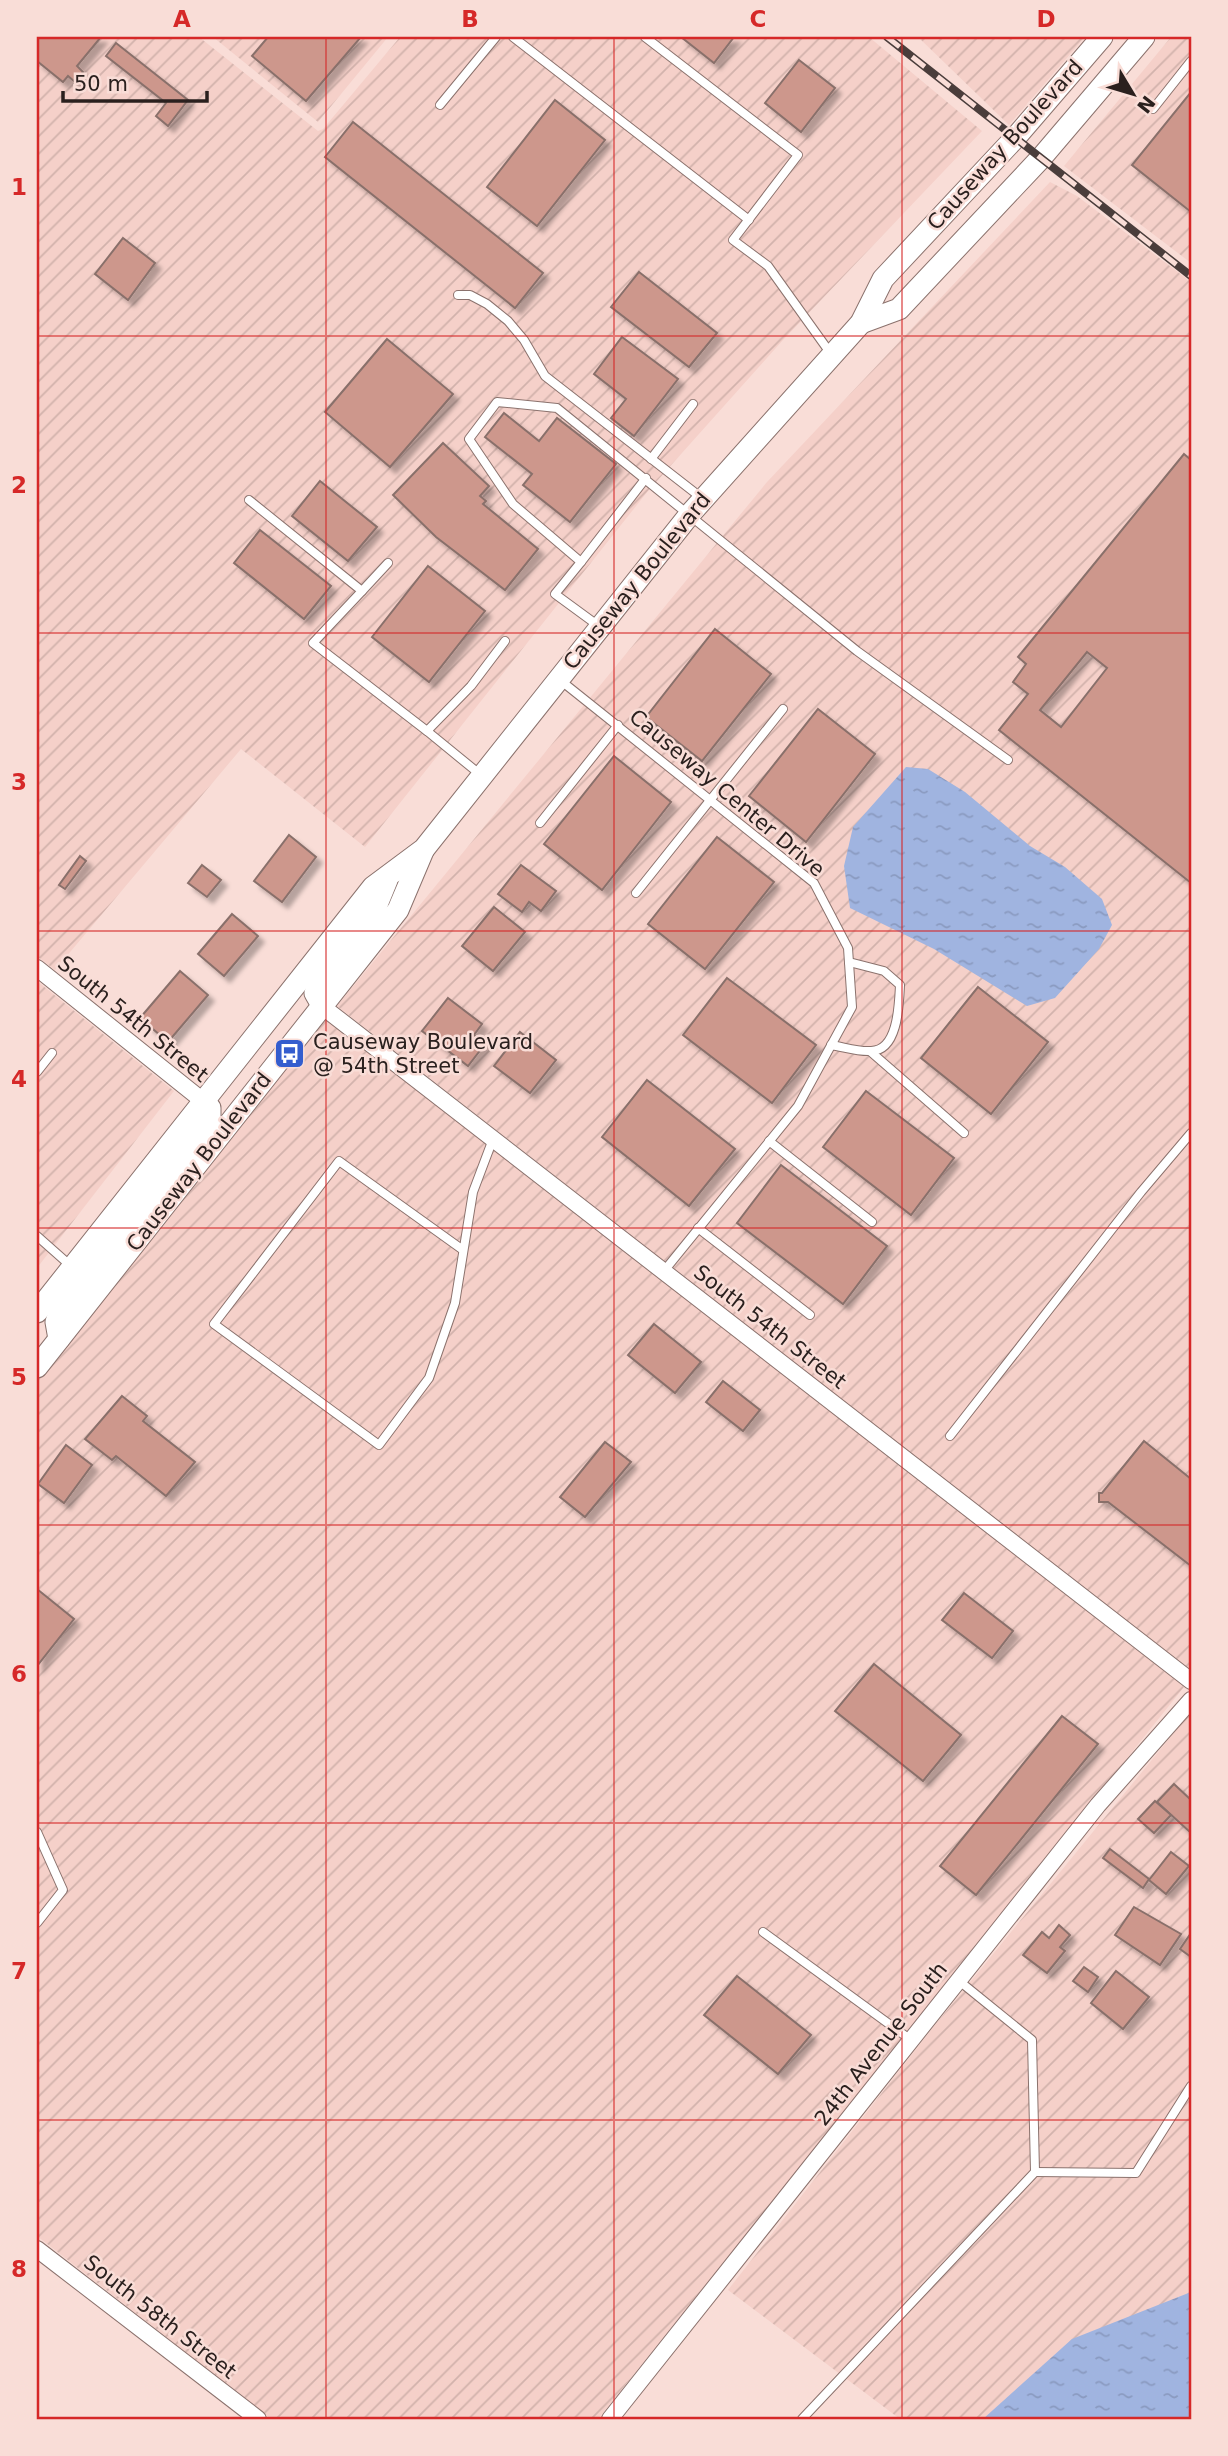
<svg xmlns="http://www.w3.org/2000/svg" width="1228" height="2456" font-family="'DejaVu Sans',sans-serif">
<style>
.industrial{fill:url(#industrial-furrows)}
.water{fill:url(#water-ripples)}
.building{fill:#cd978c;stroke:#89706b;stroke-width:2;fill-rule:evenodd;filter:url(#shadow)}
.lines{fill:none;stroke-linecap:round;stroke-linejoin:round}
.service-casing{stroke:#8b726d;stroke-width:10}
.minor-casing{stroke:#8b726d;stroke-width:18}
.secondary-casing{stroke:#8b726d;stroke-width:23}
.service{stroke:#fff;stroke-width:8}
.minor{stroke:#fff;stroke-width:16}
.secondary{stroke:#fff;stroke-width:21}
.rail-casing{stroke:#4a3d3b;stroke-width:8}
.rail{stroke:#f9ddd7;stroke-width:5;stroke-dasharray:16;stroke-linecap:butt}
.grid{fill:none;stroke:#d62828;stroke-width:2;stroke-opacity:0.55}
.labels{text-anchor:middle;stroke-width:5;stroke-linejoin:round;paint-order:stroke}
.street-label{font-size:21px;fill:#2a201e;stroke:#f9ddd7}
.poi-label{font-size:21px;fill:#2a201e;stroke:#f9ddd7;text-anchor:start}
.neatline{fill:none;stroke:#d62828;stroke-width:2.5}
.grid-label{font-size:23px;text-anchor:middle;font-weight:bold;fill:#d62828}
</style>
<defs>
<pattern id="industrial-furrows" width="10" height="10" patternUnits="userSpaceOnUse" patternTransform="scale(1.75)"><rect width="10" height="10" fill="#f5d0c9"/><path d="M-1 1l2-2M0 10L10 0M9 11l2-2" fill="none" stroke="#d2b2ac"/></pattern>
<pattern id="water-ripples" width="26" height="14" patternUnits="userSpaceOnUse" patternTransform="scale(1.75)"><rect width="26" height="14" fill="#a0b4e0"/><path d="M2 4q2-2 4 0t4 0M15 11q2-2 4 0t4 0" fill="none" stroke="#8a9ac0"/></pattern>
<filter id="shadow"><feDropShadow dx="6" dy="6" stdDeviation="2" flood-color="#0004"/></filter>
</defs>
<rect width="100%" height="100%" fill="#f9ddd7"/>
<g class="industrial">
<path d="M37,37H199L318,131L323,129L400,37H869L982,131L783,340L648,491L365,847L241,749L55,970L37,956Z"/>
<path d="M213,37H388L318,122Z"/>
<path d="M918,37H1085L1009,125Z"/>
<path d="M1171,37H1191V263L1064,166Z"/>
<path d="M1050,182L1077,196L1191,282V1671L337,1006L767,482Z"/>
<path d="M37,981L174,1091L37,1268Z"/>
<path d="M314,1008L1184,1687L598,2419H271L37,2236V1357Z"/>
<path d="M1191,1712V2419H900L728,2290L931,2030Z"/>
</g>
<g class="water">
<path d="M906,767L928,769L965,792L1030,846L1065,867L1102,899L1112,925L1099,949L1055,998L1027,1006L934,949L850,908L844,866L853,827Z"/>
<path d="M1191,2292V2419H983L1072,2339Z"/>
</g>
<g class="building">
<path d="M37,37H101L77,66L83,72L75,82L68,76L63,82L37,61Z"/>
<path d="M268,37H361L306,101L252,56Z"/>
<path d="M681,37H734L714,63Z"/>
<path d="M116,43L188,100L168,126L156,116L166,103L106,56Z"/>
<path d="M799,60L835,88L801,132L765,103Z"/>
<path d="M1191,92V212L1132,165Z"/>
<path d="M555,100L605,140L537,226L487,187Z"/>
<path d="M353,122L543,273L515,308L325,157Z"/>
<path d="M123,238L155,263L128,300L95,274Z"/>
<path d="M639,272L717,333L689,367L611,307Z"/>
<path d="M622,337L678,379L634,436L611,418L626,399L594,374Z"/>
<path d="M387,339L453,394L390,467L325,412Z"/>
<path d="M504,413L539,441L557,418L616,464L570,522L523,485L532,474L485,437Z"/>
<path d="M443,443L489,486L480,496L486,501L483,504L538,549L505,590L436,537L393,495Z"/>
<path d="M1184,454L1191,460V883L999,730L1028,694L1013,682L1026,664L1018,657ZM1087,652L1107,668L1061,727L1040,710Z"/>
<path d="M320,481L377,527L348,561L292,516Z"/>
<path d="M260,530L331,586L304,619L234,563Z"/>
<path d="M428,566L485,611L429,682L372,637Z"/>
<path d="M715,629L771,674L702,761L646,717Z"/>
<path d="M818,709L875,754L806,842L749,796Z"/>
<path d="M614,756L671,802L602,890L544,844Z"/>
<path d="M289,835L316,857L282,902L254,881Z"/>
<path d="M717,837L774,882L705,969L648,924Z"/>
<path d="M80,856L86,861L65,889L59,885Z"/>
<path d="M202,865L221,880L207,897L188,883Z"/>
<path d="M521,865L556,891L541,911L529,902L522,912L498,894Z"/>
<path d="M494,907L525,932L493,971L462,946Z"/>
<path d="M232,914L258,936L224,976L198,954Z"/>
<path d="M180,971L208,995L168,1042L140,1018Z"/>
<path d="M727,978L816,1045L772,1103L683,1035Z"/>
<path d="M978,987L1048,1042L991,1114L921,1058Z"/>
<path d="M448,998L482,1024L474,1035L485,1044L468,1066L422,1031Z"/>
<path d="M520,1032L556,1060L530,1093L494,1066Z"/>
<path d="M647,1080L735,1149L689,1206L602,1137Z"/>
<path d="M866,1091L954,1158L911,1215L823,1147Z"/>
<path d="M781,1165L887,1246L843,1304L737,1223Z"/>
<path d="M654,1324L701,1362L675,1393L628,1355Z"/>
<path d="M723,1381L760,1410L743,1431L706,1402Z"/>
<path d="M122,1396L147,1416L143,1421L195,1462L166,1496L116,1456L112,1460L85,1439Z"/>
<path d="M1144,1441L1191,1479V1566L1108,1502H1099V1493H1102Z"/>
<path d="M605,1442L631,1462L585,1517L560,1497Z"/>
<path d="M66,1445L92,1465L64,1503L38,1484Z"/>
<path d="M37,1589L74,1619L37,1666Z"/>
<path d="M964,1593L1013,1631L992,1658L942,1620Z"/>
<path d="M874,1664L961,1735L923,1781L835,1711Z"/>
<path d="M1062,1716L1098,1744L976,1895L940,1866Z"/>
<path d="M1174,1784L1191,1800V1833L1157,1802Z"/>
<path d="M1155,1801L1171,1815L1154,1833L1138,1819Z"/>
<path d="M1110,1849L1149,1879L1143,1888L1103,1858Z"/>
<path d="M1171,1852L1189,1866L1166,1894L1149,1880Z"/>
<path d="M1134,1907L1181,1934L1160,1965L1115,1935Z"/>
<path d="M1059,1925L1070,1935L1060,1947L1065,1951L1047,1973L1023,1955L1042,1932L1049,1938Z"/>
<path d="M1191,1933V1957L1180,1949Z"/>
<path d="M1084,1967L1098,1977L1088,1992L1073,1981Z"/>
<path d="M1116,1971L1149,1997L1123,2029L1091,2003Z"/>
<path d="M737,1976L811,2035L778,2074L704,2015Z"/>
</g>
<g class="lines">
<defs>
<g id="service">
<path d="M513,37L749,220"/>
<path d="M645,37L798,155L733,240L768,266L831,354"/>
<path d="M440,105L496,37"/>
<path d="M1153,109L1191,61"/>
<path d="M458,295H470L487,304L508,321L524,340L545,376L703,499"/>
<path d="M651,459L693,404"/>
<path d="M249,500L362,591L313,643L427,731"/>
<path d="M581,562L646,478"/>
<path d="M362,591L388,563"/>
<path d="M600,627L555,594L581,562L513,504L469,439L497,402L557,408L857,651L1008,760"/>
<path d="M560,680L814,883L848,948L852,1007L798,1106L664,1271"/>
<path d="M482,776L427,731L471,686L505,641"/>
<path d="M540,823L618,725"/>
<path d="M636,893L783,709"/>
<path d="M831,1045C844,1047 858,1052 871,1051C898,1051 899,1005 900,985L884,971L849,962"/>
<path d="M871,1052L964,1133"/>
<path d="M37,1072L52,1053"/>
<path d="M769,1141L872,1222"/>
<path d="M698,1228L810,1315"/>
<path d="M37,1236L72,1267"/>
<path d="M463,1250L339,1161L214,1324L379,1445L429,1378L455,1303L473,1192L493,1139"/>
<path d="M950,1436L1141,1192L1191,1133"/>
<path d="M37,1832L63,1890L37,1923"/>
<path d="M763,1932L911,2040"/>
<path d="M1035,2172L1136,2173L1191,2086"/>
<path d="M802,2419L1035,2172L1032,2040L958,1980"/>
</g>
<g id="minor">
<path d="M37,968L203,1101"/>
<path d="M323,1007L1191,1681"/>
<path d="M37,2249L258,2419"/>
<path d="M610,2419L1098,1805L1191,1700"/>
</g>
<g id="secondary">
<path d="M861,323L899,309L1041,158L1144,37"/>
<path d="M323,1007L315,993L319,984L371,919L387,880"/>
<path d="M37,1312L373,887L424,849L690,514L861,323L883,279L1015,138L1102,37"/>
<path d="M59,1339L56,1322L58,1316L210,1117V1108L203,1101"/>
<path d="M37,1367L398,910L423,851"/>
</g>
</defs>
<use href="#service" class="service-casing"/>
<use href="#minor" class="minor-casing"/>
<use href="#secondary" class="secondary-casing"/>
<use href="#service" class="service"/>
<use href="#minor" class="minor"/>
<use href="#secondary" class="secondary"/>
<defs>
<path id="rail" d="M887,37L1191,276"/>
</defs>
<use href="#rail" class="rail-casing"/>
<use href="#rail" class="rail"/>
</g>
<path class="grid" d="M326,37V2419M614,37V2419M902,37V2419M37,336H1191M37,633H1191M37,931H1191M37,1228H1191M37,1525H1191M37,1823H1191M37,2120H1191"/>
<defs>
<symbol id="bus-square" viewBox="-11 -11 22 22"><rect x="-9" y="-9" width="18" height="18" rx="4" fill="#345dce" stroke="#f9ddd7"/><path d="M-5-6H5V4H4V6H2V4H-2V6H-4V4H-5ZM-3.5-4V0h7V-4ZM-3.5 1.2v1.5H-2V1.2ZM2 1.2v1.5H3.5V1.2Z" fill="#fff"/></symbol>
</defs>
<g fill-rule="evenodd">
<use href="#bus-square" x="272" y="1036" width="35" height="35"/>
</g>
<g class="labels">
<g class="street-label">
<text transform="translate(1005 145) rotate(-48)" y="7">Causeway Boulevard</text>
<text transform="translate(637 581) rotate(-51)" y="7">Causeway Boulevard</text>
<text transform="translate(727 793) rotate(40)" y="7">Causeway Center Drive</text>
<text transform="translate(133 1019) rotate(39)" y="7">South 54th Street</text>
<text transform="translate(199 1162) rotate(-52)" y="7">Causeway Boulevard</text>
<text transform="translate(770 1327) rotate(38)" y="7">South 54th Street</text>
<text transform="translate(881 2044) rotate(-52)" y="7">24th Avenue South</text>
<text transform="translate(160 2317) rotate(38)" y="7">South 58th Street</text>
</g>
<g class="poi-label">
<text x="313" y="1049">Causeway Boulevard<tspan x="313" dy="24">@ 54th Street</tspan></text>
</g>
</g>
<rect width="1228" height="2456" fill="none" stroke="#f9ddd7" stroke-width="77"/>
<g transform="translate(1133 94) rotate(128)" stroke="#f9ddd7" stroke-width="5" paint-order="stroke">
<path d="M0-5L12 26L0 18L-12 26Z" fill="#2a201e"/>
<text y="-10" font-size="19" font-weight="bold" text-anchor="middle" fill="#2a201e">N</text>
</g>
<path d="M63 91v10h144v-10" fill="none" stroke="#2a201e" stroke-width="3.5"/>
<text x="74" y="91" font-size="21" fill="#2a201e" stroke="#f9ddd7" stroke-width="5" paint-order="stroke">50 m</text>
<rect x="38" y="38" width="1152" height="2380" class="neatline"/>
<g class="grid-label">
<text x="182" y="27">A</text>
<text x="470" y="27">B</text>
<text x="758" y="27">C</text>
<text x="1046" y="27">D</text>
<text x="19" y="195">1</text>
<text x="19" y="493">2</text>
<text x="19" y="790">3</text>
<text x="19" y="1087">4</text>
<text x="19" y="1385">5</text>
<text x="19" y="1682">6</text>
<text x="19" y="1979">7</text>
<text x="19" y="2277">8</text>
</g>
</svg>
